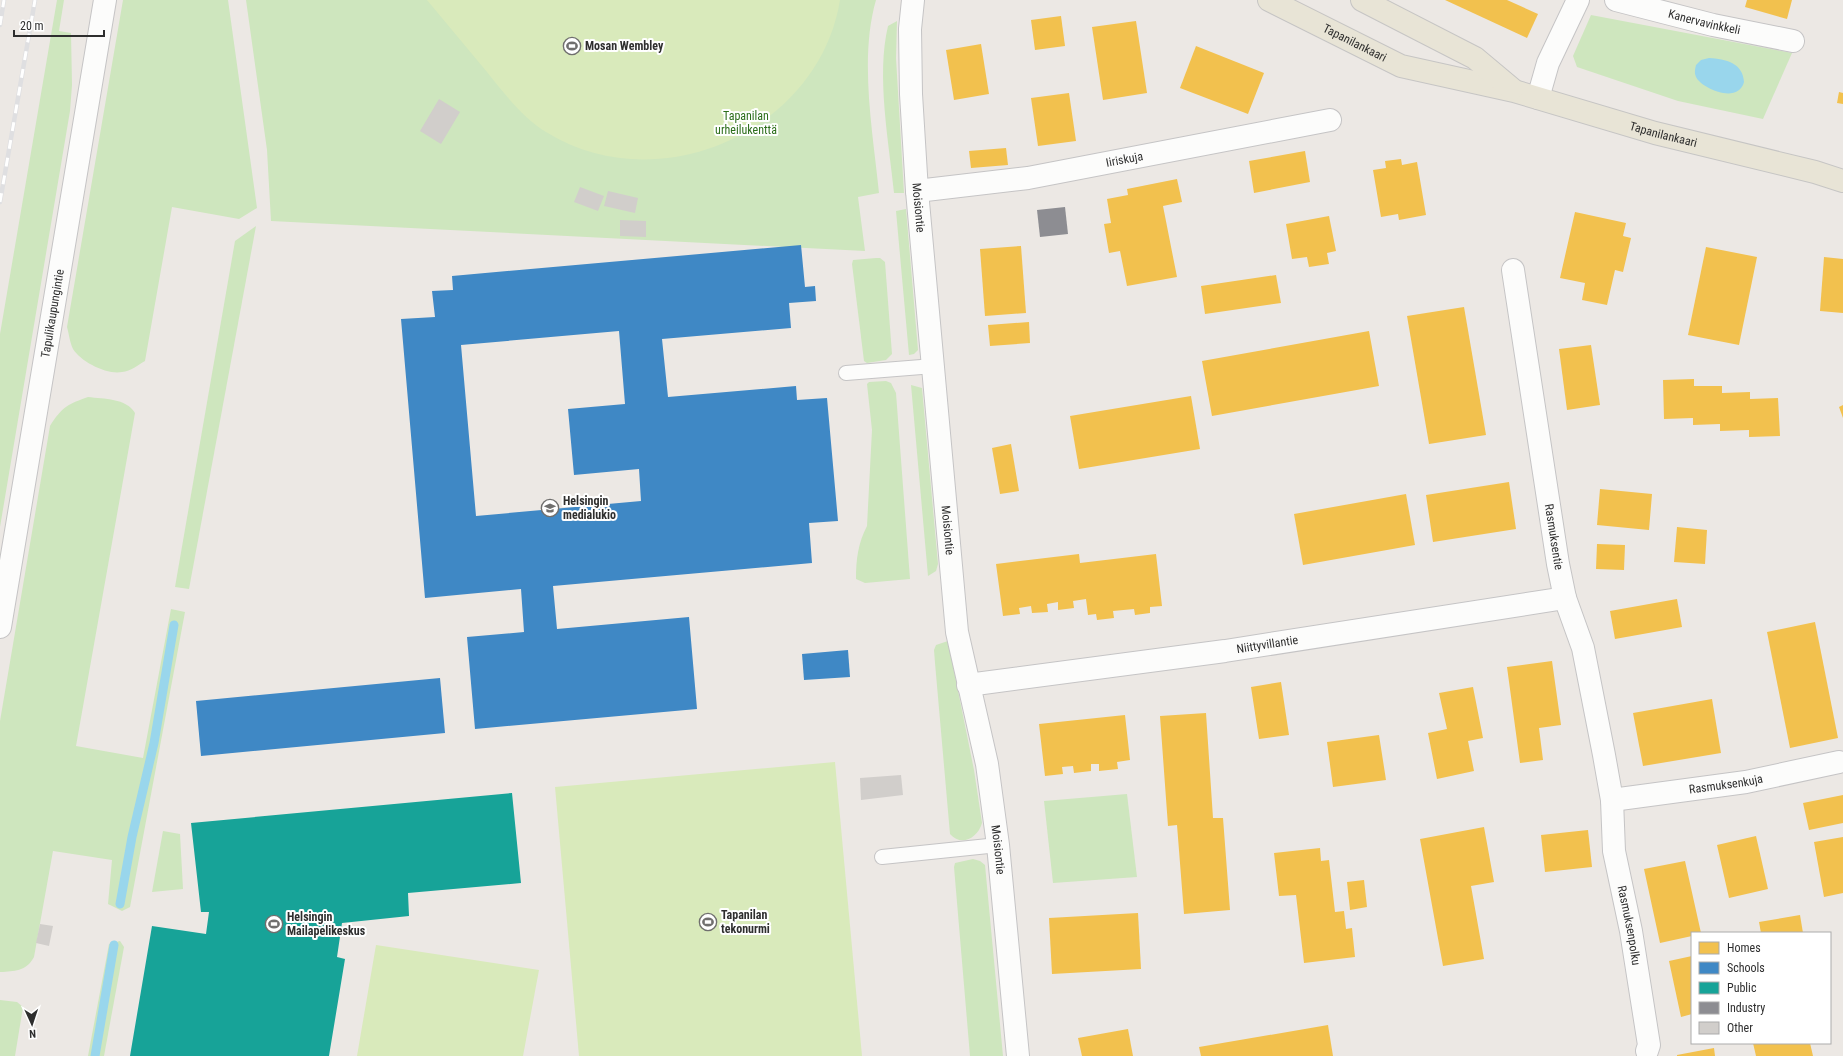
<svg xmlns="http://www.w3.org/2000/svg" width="1843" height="1056" font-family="'Roboto Condensed',sans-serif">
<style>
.green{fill:#cee6be}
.pitch{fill:#d9eabb}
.water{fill:#99d6ec}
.homes{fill:#f2c14e}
.schools{fill:#3f88c5;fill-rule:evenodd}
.public{fill:#17a398}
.industry{fill:#8d8d92}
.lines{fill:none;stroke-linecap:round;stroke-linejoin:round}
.stream{stroke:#99d6ec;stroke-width:9}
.building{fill:#d1cecb}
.lane-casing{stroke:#c5c4c5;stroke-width:16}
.street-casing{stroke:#c5c4c5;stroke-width:24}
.secondary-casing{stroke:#c5c4c5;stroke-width:24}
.primary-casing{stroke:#c6c5c4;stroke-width:24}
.lane{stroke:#fcfcfb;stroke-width:14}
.street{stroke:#fcfcfb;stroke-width:22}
.secondary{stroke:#fcfcfb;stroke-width:22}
.primary{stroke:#e8e4d6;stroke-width:22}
.rail-casing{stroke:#dfdfe1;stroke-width:4.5}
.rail{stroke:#fff;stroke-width:3;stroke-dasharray:9;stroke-linecap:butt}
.labels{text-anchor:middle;stroke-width:4;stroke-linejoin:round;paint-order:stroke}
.street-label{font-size:12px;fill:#2e2e2e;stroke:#fff}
.poi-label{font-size:12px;font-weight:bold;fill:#2e2e2e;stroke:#fff;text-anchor:start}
.park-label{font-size:12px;fill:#2c6e1b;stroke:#fff}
</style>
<rect width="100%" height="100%" fill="#ece8e4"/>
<g class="green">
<path d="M57,0H64L59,31L71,33L72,85L70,111L0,527V334Z"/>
<path d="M123,0H228L257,208L239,219L172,207L145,361C138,365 131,371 122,372C107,375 81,362 73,349C70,343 69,334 67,327Z"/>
<path d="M246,0H876C859,59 873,132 879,193L858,197L865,251L271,221L267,150Z"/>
<path d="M1591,15L1792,53L1763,119L1678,101L1577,67L1573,56Z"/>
<path d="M897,21L896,58L904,193H894C889,142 876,76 888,26Z"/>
<path d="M906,209L918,350L914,354L909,355L896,211Z"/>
<path d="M256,226L189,589L175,587L235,241Z"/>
<path d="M876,258H880L885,262L892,354L886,360L867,363L864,361L852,264L853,260Z"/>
<path d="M886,381L891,383L896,393L910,579L865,583L856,579C856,560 858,543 867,526L872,430L867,384L869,382Z"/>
<path d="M911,385L922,388L938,564L936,571L928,576Z"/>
<path d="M88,397C104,399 126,398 135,413L76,746L143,758L171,609L185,612L130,907L122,911L108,904L112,860L53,851L34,957C27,970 17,971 3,972H0V721L50,426C62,407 68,404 88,397Z"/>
<path d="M948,641L974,770L982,823C978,838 961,847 950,834L935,663L934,650L936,645Z"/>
<path d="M1127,794L1137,877L1053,883L1044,801Z"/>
<path d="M163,831L180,834L183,889L152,892Z"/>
<path d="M973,859L980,861L985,865L1003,1056H970L954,867L955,863Z"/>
<path d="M120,941L124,947L104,1056H88L109,944Z"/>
<path d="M0,1000L17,1002L23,1007L15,1056H0Z"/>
</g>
<g class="pitch">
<path d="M427,0H840C819,131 658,202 546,132C523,118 503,92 487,72C467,48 447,24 427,0Z"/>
<path d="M835,762L862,1056H579L555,787Z"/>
<path d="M376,945L539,970L523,1056H357Z"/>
</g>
<path class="water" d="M1709,58C1726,59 1743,63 1744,82C1738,105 1701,88 1696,77C1694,73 1695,69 1696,65L1701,60Z"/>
<g class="homes">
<path d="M1445,0H1507L1538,14L1527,38Z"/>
<path d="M1747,0H1792L1787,19L1745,7Z"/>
<path d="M1061,16L1065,46L1035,50L1031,20Z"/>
<path d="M1136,21L1147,93L1103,100L1092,27Z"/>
<path d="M981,44L989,94L954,100L946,50Z"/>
<path d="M1196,46L1264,73L1248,114L1180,88Z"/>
<path d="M1839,92L1843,93V104L1837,103Z"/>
<path d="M1069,93L1076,141L1038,146L1031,98Z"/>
<path d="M1006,148L1008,165L971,168L969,151Z"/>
<path d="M1305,151L1310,182L1254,193L1249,161Z"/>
<path d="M1401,159L1402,165L1417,162L1426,215L1399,220L1398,214L1381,217L1373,170L1386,168L1385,161Z"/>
<path d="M1177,179L1182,202L1163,206L1177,277L1127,286L1120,251L1109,253L1104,224L1111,223L1107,199L1128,195L1127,189Z"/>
<path d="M1575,212L1626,223L1623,236L1631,238L1623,272L1615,270L1607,305L1582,300L1585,283L1560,278Z"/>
<path d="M1329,216L1336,251L1327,253L1329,264L1309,267L1307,257L1292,259L1286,224Z"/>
<path d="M1021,246L1026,313L985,316L980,249Z"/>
<path d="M1706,247L1757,257L1739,345L1688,335Z"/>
<path d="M1824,257L1843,259V313L1820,311Z"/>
<path d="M1276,275L1281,303L1205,314L1201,286Z"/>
<path d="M1464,307L1486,435L1429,444L1407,316Z"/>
<path d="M1029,322L1030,343L990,346L988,325Z"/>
<path d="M1369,331L1379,386L1212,416L1202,361Z"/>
<path d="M1591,345L1600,405L1567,410L1559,349Z"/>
<path d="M1694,379V386H1722V393L1750,392V399L1778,398L1780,436L1749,437V430L1720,431V424L1693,425V418L1664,419L1663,380Z"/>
<path d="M1191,396L1200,449L1079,469L1070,416Z"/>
<path d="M1843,405V418L1839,407Z"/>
<path d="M1011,444L1019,491L1000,494L992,448Z"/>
<path d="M1509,482L1516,529L1433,542L1426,495Z"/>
<path d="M1600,489L1652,494L1649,530L1597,525Z"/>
<path d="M1406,494L1415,545L1303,565L1294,514Z"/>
<path d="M1677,527L1707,530L1705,564L1674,562Z"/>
<path d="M1597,544L1625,545L1624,570L1596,569Z"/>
<path d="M1079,554L1080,563L1156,554L1162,606L1150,607V613L1135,615L1134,609L1113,611L1114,618L1097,620L1096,614L1088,615L1086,599L1073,601L1074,608L1058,610V602L1047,604L1048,612L1032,613L1031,606L1019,608L1020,614L1003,616L996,564Z"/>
<path d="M1677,599L1682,627L1615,639L1610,611Z"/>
<path d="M1815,622L1838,738L1790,748L1767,632Z"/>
<path d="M1552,661L1561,725L1539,728L1543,760L1520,763L1507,667Z"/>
<path d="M1281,682L1289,735L1259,739L1251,687Z"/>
<path d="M1473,687L1483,738L1468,741L1474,771L1437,779L1428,733L1447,729L1439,693Z"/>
<path d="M1712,699L1721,753L1643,766L1633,713Z"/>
<path d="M1206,713L1213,818H1223L1230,910L1184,914L1177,825L1168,826L1160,716Z"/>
<path d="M1125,715L1130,760L1117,762L1118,769L1099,771V764H1091V771L1074,773L1073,766L1062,767L1063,774L1045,776L1039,724Z"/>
<path d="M1379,735L1386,780L1333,787L1327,742Z"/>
<path d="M1843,795V823L1809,830L1803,803Z"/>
<path d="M1484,827L1494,882L1471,886L1484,959L1443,966L1420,839Z"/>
<path d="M1588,830L1592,867L1545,872L1541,835Z"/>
<path d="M1756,836L1768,889L1729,898L1717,845Z"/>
<path d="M1843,837V893L1824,897L1814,842Z"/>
<path d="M1320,848L1321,861L1329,860L1335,912L1344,911L1346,929L1352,928L1355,957L1304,963L1296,895L1279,896L1274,853Z"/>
<path d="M1685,861L1701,933H1692V936L1660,943L1644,869Z"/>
<path d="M1364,880L1367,907L1350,910L1347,882Z"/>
<path d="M1138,913L1141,969L1052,974L1049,918Z"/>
<path d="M1800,915L1803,933H1761L1759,922Z"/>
<path d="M1692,956V1014L1681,1017L1669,961Z"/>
<path d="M1328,1025L1333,1056H1201L1199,1047Z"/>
<path d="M1128,1029L1133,1056H1082L1078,1038Z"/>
<path d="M1753,1043H1810L1813,1056H1756Z"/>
<path d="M1714,1048L1715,1056H1677V1055Z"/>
</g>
<g class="schools">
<path d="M801,245L805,287L815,286L816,301L789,303L791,328L662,339L668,397L796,386L797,400L827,398L838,521L809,523L812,563L553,586L557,629L689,617L697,709L475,729L467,637L524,632L521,589L425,598L401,319L435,317L432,291L453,290L452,276ZM619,331L625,404L568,409L574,475L639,469L641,501L476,516L461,345Z"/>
<path d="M848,650L850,677L804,680L802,654Z"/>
<path d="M440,678L445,733L201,756L196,701Z"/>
</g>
<path class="public" d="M512,793L521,883L408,893L409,916L342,923L337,957L345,959L329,1056H130L152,926L206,934L209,912H201L191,823Z"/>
<path class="industry" d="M1065,207L1068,234L1040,237L1037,210Z"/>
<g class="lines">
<g class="stream">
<path d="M120,904L132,837L154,743L174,625"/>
<path d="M95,1056L114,945"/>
</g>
</g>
<g class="building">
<path d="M439,99L460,112L441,144L420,131Z"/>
<path d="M580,187L604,196L598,211L574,202Z"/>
<path d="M608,191L638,198L635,213L604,206Z"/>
<path d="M620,220L646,221V237L620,236Z"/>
<path d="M901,775L903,795L861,800L860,778Z"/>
<path d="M40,924L53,926L49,946L36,943Z"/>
</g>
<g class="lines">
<defs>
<g id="lane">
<path d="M846,373L934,366"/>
<path d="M882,857L998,845"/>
</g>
<g id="street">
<path id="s1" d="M1616,0L1713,25L1793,41"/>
<path d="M1538,98L1548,63L1578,0"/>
<path id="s2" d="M917,191L1028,178L1330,120"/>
<path id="s3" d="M1513,270L1558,564L1565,598L1583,648L1604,755L1612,800L1614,851L1631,931L1649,1045L1647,1051"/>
<path id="s4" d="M968,685L1225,651L1565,598"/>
<path id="s5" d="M1612,800L1746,782L1839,762"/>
</g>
<g id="secondary">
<path id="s6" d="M913,0L910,29L911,94L917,191L957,632L987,764L998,845L1018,1056"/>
<path id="s7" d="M0,627L105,0"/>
</g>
<g id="primary">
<path id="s8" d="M1269,0L1401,66L1514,91L1655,133L1815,172L1843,181"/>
<path d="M1362,0L1475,58L1512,89"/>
</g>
</defs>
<use href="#lane" class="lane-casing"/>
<use href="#street" class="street-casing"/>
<use href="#secondary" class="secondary-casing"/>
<use href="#primary" class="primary-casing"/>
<use href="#lane" class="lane"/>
<use href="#street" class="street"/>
<use href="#secondary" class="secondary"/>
<use href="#primary" class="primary"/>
<defs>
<g id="rail">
<path d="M0,25L4,0"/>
<path d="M0,202L35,0"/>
</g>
</defs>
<use href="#rail" class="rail-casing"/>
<use href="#rail" class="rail"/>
</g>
<defs>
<symbol id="stadium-ring" viewBox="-11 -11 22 22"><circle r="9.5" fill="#fff" stroke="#706f6e" stroke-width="1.5"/><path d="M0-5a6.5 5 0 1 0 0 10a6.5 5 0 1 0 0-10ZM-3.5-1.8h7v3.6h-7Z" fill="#706f6e"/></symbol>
<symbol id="school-ring" viewBox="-11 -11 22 22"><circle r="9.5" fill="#fff" stroke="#706f6e" stroke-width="1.5"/><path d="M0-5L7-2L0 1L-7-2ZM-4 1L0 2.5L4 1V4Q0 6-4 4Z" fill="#706f6e"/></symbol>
</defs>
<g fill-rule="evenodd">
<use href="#stadium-ring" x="562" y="36" width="20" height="20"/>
<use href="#school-ring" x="540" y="498" width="20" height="20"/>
<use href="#stadium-ring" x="698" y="912" width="20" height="20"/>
<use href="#stadium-ring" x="264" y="914" width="20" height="20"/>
</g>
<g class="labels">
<g class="street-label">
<text dy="4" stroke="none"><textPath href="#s1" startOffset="91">Kanervavinkkeli</textPath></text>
<text dy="4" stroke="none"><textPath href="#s8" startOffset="96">Tapanilankaari</textPath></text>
<text dy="4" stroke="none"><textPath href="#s8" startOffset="419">Tapanilankaari</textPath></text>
<text dy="4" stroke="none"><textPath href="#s2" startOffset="210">Iiriskuja</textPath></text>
<text dy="4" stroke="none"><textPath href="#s6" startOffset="208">Moisiontie</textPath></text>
<text dy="4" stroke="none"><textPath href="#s7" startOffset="318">Tapulikaupungintie</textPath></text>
<text dy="4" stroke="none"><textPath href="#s6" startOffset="532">Moisiontie</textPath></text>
<text dy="4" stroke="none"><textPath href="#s3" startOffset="270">Rasmuksentie</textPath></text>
<text dy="4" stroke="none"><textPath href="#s4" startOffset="302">Niittyvillantie</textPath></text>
<text dy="4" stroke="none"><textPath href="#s5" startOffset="115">Rasmuksenkuja</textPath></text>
<text dy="4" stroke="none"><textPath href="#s6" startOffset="856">Moisiontie</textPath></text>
<text dy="4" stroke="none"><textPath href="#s3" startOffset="667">Rasmuksenpolku</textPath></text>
</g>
<g class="poi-label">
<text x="585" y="50">Mosan Wembley</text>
<text x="563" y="505">Helsingin<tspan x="563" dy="14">medialukio</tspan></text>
<text x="721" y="919">Tapanilan<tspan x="721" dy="14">tekonurmi</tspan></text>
<text x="287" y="921">Helsingin<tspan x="287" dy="14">Mailapelikeskus</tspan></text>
</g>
<g class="park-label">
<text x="746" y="120">Tapanilan<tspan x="746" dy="14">urheilukenttä</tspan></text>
</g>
</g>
<rect x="1691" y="932" width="140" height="112" fill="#ffffff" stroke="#ababab"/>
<rect x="1699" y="942" width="20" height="12" fill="#f2c14e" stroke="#ababab"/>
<text x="1727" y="952" font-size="12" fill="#2e2e2e">Homes</text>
<rect x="1699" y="962" width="20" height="12" fill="#3f88c5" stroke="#ababab"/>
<text x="1727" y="972" font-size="12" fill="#2e2e2e">Schools</text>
<rect x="1699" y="982" width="20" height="12" fill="#17a398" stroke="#ababab"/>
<text x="1727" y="992" font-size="12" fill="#2e2e2e">Public</text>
<rect x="1699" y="1002" width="20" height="12" fill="#8d8d92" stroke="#ababab"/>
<text x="1727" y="1012" font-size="12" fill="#2e2e2e">Industry</text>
<rect x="1699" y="1022" width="20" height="12" fill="#d1cecb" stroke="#ababab"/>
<text x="1727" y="1032" font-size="12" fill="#2e2e2e">Other</text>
<g transform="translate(32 1024) rotate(177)" stroke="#ffffff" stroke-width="3" paint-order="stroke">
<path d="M0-3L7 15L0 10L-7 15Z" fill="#2e2e2e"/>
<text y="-6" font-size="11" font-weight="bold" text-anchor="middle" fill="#2e2e2e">N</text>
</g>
<path d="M14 30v6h90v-6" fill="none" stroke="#2e2e2e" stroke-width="2"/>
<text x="20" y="30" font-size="12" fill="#2e2e2e" stroke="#ffffff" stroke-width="3" paint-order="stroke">20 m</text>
</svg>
